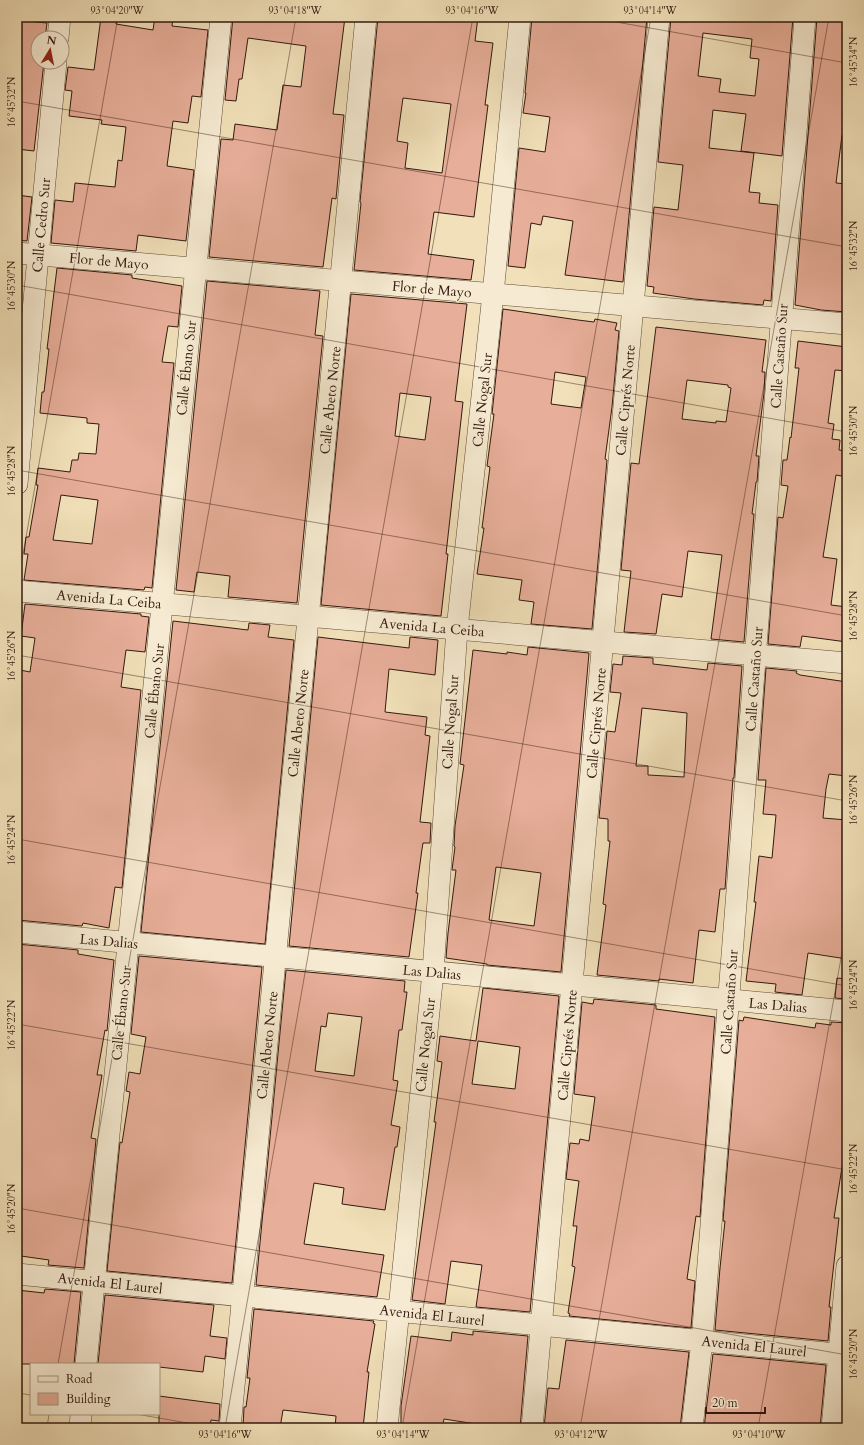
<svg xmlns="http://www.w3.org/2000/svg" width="864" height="1445" font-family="Cardo,serif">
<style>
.building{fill:#e7ae99;stroke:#33190f;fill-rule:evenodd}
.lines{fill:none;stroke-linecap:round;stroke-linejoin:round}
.minor-casing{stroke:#624b3a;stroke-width:22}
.minor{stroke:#f6ebd2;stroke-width:21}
.ticks{fill:none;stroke:#33190f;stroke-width:1;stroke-opacity:0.45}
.labels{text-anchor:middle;stroke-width:3;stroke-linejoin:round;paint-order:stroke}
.street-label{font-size:14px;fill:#33190f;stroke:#f6ebd2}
.neatline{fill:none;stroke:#33190f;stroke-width:1.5}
.ticks-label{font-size:10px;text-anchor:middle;fill:#33190f}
</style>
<rect width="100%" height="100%" fill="#f1e0b9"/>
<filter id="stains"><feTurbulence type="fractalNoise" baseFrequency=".005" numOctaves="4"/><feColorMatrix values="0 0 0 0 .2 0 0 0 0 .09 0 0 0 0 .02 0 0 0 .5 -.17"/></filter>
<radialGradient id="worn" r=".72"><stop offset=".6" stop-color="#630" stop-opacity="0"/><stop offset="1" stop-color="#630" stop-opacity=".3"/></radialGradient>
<g class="building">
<path d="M101,17H117L116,24L153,30L155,17H173L172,26L208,30L201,97L192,96L188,123L173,121L167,166L194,170L186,241L138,235L136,251L51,243L55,200L73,202L75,183L115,187L118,160L122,161L126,127L101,124L102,120L69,116L72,91L65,90L68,67L94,70Z"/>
<path d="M233,17H345L333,114L344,115L336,199L332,198L323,267L209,257L221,139L233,140L235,124L277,130L283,85L301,87L306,46L248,38L242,79H239L236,101L225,100Z"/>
<path d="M378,17H478L475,41L493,43L485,105H488L474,217L434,212L428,254L474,260L471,280L354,270L361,203L360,202ZM403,98L451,104L442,173L405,168L408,143L397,141Z"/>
<path d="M532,17H647L623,282L565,275L573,221L543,216L541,225L531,223L525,268L508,266L519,148L545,152L550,117L523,113L526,93H525Z"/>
<path d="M671,17H793L782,156L741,151L746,114L713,110L709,148L754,153L749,192L760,193L759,203L778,205L771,301L764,300L763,305L694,299L653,293L654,287L647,286L654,207L678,210L683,165L658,162ZM703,33L752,39L750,58L759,59L755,96L719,92L721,79L698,76Z"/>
<path d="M817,17H847V135H842L836,183L847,184V312L821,310L795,305Z"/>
<path d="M17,20L47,23L45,38H38V62H44L34,151L17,149Z"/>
<path d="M17,195L32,197L27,241L17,240Z"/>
<path d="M57,268L132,275V278L182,286L178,327L168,326L162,362L174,363L152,588L145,587L144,590L24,580L28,554H24L26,537H29L38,485H36L38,468L70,472L72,460H78L79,453L96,454L99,424L87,423V418L40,413L42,392H44L49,349H47ZM61,495L98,500L92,544L53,540Z"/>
<path d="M207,281L320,291L315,335L323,336L297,603L228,597L230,576L197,572L194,592L176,590Z"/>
<path d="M351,294L467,304L455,401L463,402L446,554H448L441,616L321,605ZM400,393L431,397L425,440L395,436Z"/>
<path d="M503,309L578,320L594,322L595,319L617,323L615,330L619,331L612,407L605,459L607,460L592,629L531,624L534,602L519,600L522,580L477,574L484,528H482L490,467L487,466L494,414H492ZM555,372L586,377L581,408L551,404Z"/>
<path d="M656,327L766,340L762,372H765L764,393L756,456H759L757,482H756L752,514H754L744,642L711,639L722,555L688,551L682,597L662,594L656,634L624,632L631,571L621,570L631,463L639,464ZM687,380L728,385V387L731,388L726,422L716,421V423L682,419Z"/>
<path d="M798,341L847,347V371L835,370L828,423L834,424L832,439L840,440L839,450L847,451V477L836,475L823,557L837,559L831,605L847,607V642L802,636L800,647L768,644L778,517L783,518L788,486L781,485L783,460H787L790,437L791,438L799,368H795Z"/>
<path d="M25,604L141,614V616L149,617L145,652L126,650L121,687L141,690L122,888L115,887L109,928L83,923L82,926L17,920V694L20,670L30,672L35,638L21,636Z"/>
<path d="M173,621L248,630L249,623L270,625L268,637L294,640L265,944L141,932Z"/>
<path d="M318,637L409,648L410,637L438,640L435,675L389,669L385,712L427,717L425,735L430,736L420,822L431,823L430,843H423L422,849L416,893H418L409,957L289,946Z"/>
<path d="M528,647L589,653L561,972L487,965V964L446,958L448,933L456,870H452L455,847L454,846L455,826L464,765L460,764L473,650L507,654V652L527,655ZM496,867L541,873L534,926L489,920Z"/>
<path d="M623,656L653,658V664L707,670L708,663L742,666L734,778H733L725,889H720L715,932L699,930L693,983L659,979V981L597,975L606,905L603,904L610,841H608V819L599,818L607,731L615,732L621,693L610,692L613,664L622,665ZM642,708L687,713L684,777L648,775V766H636Z"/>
<path d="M766,668L797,671L796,673L800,675L847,682V776L829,774L826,789L823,818L847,820V959L808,953L802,995L775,992L776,984L746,981L756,902H754L759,856L772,858L776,815L763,814L766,780H758Z"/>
<path d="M17,944L78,950V954L114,960L107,1031L105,1030L97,1075H102L91,1138L96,1139L84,1268L48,1265L49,1260L21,1256L22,1250H17Z"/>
<path d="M139,956L262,967L232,1283L107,1271L120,1142L122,1143L130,1092L126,1091L129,1072L140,1074L146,1037L131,1034Z"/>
<path d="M286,970L405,981L404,992H407L402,1030H399L393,1080L398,1081L391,1125L400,1127L397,1147H395L385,1210L342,1204L344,1188L314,1183L304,1244L384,1255L377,1297L256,1285ZM328,1013L362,1017L354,1076L315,1071L321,1026L326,1027Z"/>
<path d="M837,978L847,979V999L835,998Z"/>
<path d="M483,988L559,996L530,1312L476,1307L482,1265L451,1261L445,1304L412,1300L436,1122H434L442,1062L437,1061L440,1036L476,1041ZM478,1041L520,1047L515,1089L472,1084Z"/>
<path d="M594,999L656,1005V1009L715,1017L700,1217L696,1216L687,1279L695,1281L691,1328L569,1316L570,1314L568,1313L575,1267L572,1266L577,1226H573L579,1181L566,1179L570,1143L579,1144L580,1139L589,1141L595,1097L574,1094L582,1002L593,1004Z"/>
<path d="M744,1017L815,1028L816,1023L831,1025V1022L847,1023V1142H846L834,1218H839L829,1307H831L828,1341L715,1330L720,1268L725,1221H723L739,1020L743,1021Z"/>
<path d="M45,1289L81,1292L74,1364H17V1290L44,1293Z"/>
<path d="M105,1295L214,1305L210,1336L227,1338L225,1359L205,1356L203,1372L159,1367V1364H98Z"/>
<path d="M254,1309L374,1321L373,1323L375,1324L367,1372H369L363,1428H335L336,1416L283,1410L280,1428H243L244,1407H246L250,1378H247Z"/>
<path d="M473,1331L528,1336L520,1428H489V1426L444,1419L442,1428H401V1406L411,1336L451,1341L452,1332L473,1335Z"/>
<path d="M566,1340L689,1352L680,1428H544L548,1388L559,1389Z"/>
<path d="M713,1354L826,1365L820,1428H704Z"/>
<path d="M159,1396L220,1404L219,1421L211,1420L210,1428H159Z"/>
</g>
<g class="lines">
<defs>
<g id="minor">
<path d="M58,38L60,17"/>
<path d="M17,253L847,324"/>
<path d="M17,484L56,62"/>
<path d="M17,591L847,663"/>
<path d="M17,932L847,1011"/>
<path d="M17,1274L847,1355"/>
<path d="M86,1364L221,17"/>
<path d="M80,1428L81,1414"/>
<path d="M230,1428L366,17"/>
<path d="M387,1428L433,972L457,629L493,294L520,17"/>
<path d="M532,1428L659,17"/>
<path d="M692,1428L702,1341L805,17"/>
<path d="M832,1428L847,1266"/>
</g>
</defs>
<use href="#minor" class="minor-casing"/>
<use href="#minor" class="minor"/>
</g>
<path class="ticks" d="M588,17L847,63M17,101L847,247M17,285L847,432M17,470L847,616M17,588L118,17M17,655L847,801M17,839L847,986M17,1024L847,1170M17,1208L847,1355M58,1364L296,17M17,1393L31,1395M136,1414L216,1428M47,1428L49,1414M225,1428L473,17M402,1428L651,17M580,1428L829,17M758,1428L847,924"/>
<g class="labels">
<g class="street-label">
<text transform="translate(41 225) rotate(-85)" y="5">Calle Cedro Sur</text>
<text transform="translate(109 261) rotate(5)" y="5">Flor de Mayo</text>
<text transform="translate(432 289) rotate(5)" y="5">Flor de Mayo</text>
<text transform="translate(779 356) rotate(-86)" y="5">Calle Castaño Sur</text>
<text transform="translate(186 368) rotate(-84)" y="5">Calle Ébano Sur</text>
<text transform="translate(330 400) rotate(-84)" y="5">Calle Abeto Norte</text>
<text transform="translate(482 400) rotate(-84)" y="5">Calle Nogal Sur</text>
<text transform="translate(625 400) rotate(-85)" y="5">Calle Ciprés Norte</text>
<text transform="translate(109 599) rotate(5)" y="5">Avenida La Ceiba</text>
<text transform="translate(432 627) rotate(5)" y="5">Avenida La Ceiba</text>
<text transform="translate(754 679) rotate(-86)" y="5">Calle Castaño Sur</text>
<text transform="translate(154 691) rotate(-84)" y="5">Calle Ébano Sur</text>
<text transform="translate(450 722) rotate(-86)" y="5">Calle Nogal Sur</text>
<text transform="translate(298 723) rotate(-84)" y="5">Calle Abeto Norte</text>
<text transform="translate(596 723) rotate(-85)" y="5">Calle Ciprés Norte</text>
<text transform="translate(109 941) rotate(5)" y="5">Las Dalias</text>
<text transform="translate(432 972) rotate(5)" y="5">Las Dalias</text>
<text transform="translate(729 1002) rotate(-86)" y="5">Calle Castaño Sur</text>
<text transform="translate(778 1005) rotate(5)" y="5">Las Dalias</text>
<text transform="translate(121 1013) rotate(-84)" y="5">Calle Ébano Sur</text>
<text transform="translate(267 1045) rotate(-84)" y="5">Calle Abeto Norte</text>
<text transform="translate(425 1045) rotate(-84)" y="5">Calle Nogal Sur</text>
<text transform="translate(567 1045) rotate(-85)" y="5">Calle Ciprés Norte</text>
<text transform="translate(110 1283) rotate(6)" y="5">Avenida El Laurel</text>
<text transform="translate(432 1315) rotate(6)" y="5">Avenida El Laurel</text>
<text transform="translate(754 1346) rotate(6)" y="5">Avenida El Laurel</text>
</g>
</g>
<rect width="864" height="1445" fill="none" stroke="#f1e0b9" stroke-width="44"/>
<rect x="30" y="1363" width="130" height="52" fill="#f6ebd2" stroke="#a89784"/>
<rect x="38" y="1376" width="20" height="6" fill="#f6ebd2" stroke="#a89784"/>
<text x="66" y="1383" font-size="12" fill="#33190f">Road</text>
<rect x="38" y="1393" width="20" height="12" fill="#e7ae99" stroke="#a89784"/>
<text x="66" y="1403" font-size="12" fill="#33190f">Building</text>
<g transform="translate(50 50) rotate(10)"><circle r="19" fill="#f6ebd2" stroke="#a89784"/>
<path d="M0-3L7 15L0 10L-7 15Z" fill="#8f2418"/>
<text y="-6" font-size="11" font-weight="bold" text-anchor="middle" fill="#33190f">N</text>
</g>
<path d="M706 1407v6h59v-6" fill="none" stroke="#33190f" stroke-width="2"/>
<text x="712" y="1407" font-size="12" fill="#33190f" stroke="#f6ebd2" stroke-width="3" paint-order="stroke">20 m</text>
<rect x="22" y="22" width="820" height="1401" class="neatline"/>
<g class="ticks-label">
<text x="117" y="14">93°04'20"W</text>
<text x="295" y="14">93°04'18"W</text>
<text x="472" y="14">93°04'16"W</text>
<text x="650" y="14">93°04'14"W</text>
<text transform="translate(853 62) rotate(-90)" y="4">16°45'34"N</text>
<text transform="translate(11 102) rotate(-90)" y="4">16°45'32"N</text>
<text transform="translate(853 246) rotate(-90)" y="4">16°45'32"N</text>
<text transform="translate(11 286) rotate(-90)" y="4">16°45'30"N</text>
<text transform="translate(853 431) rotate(-90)" y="4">16°45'30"N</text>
<text transform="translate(11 471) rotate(-90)" y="4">16°45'28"N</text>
<text transform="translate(853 616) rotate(-90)" y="4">16°45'28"N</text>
<text transform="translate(11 656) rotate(-90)" y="4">16°45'26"N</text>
<text transform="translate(853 800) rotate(-90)" y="4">16°45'26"N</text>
<text transform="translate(11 840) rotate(-90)" y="4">16°45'24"N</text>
<text transform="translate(853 985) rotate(-90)" y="4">16°45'24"N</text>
<text transform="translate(11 1025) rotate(-90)" y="4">16°45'22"N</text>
<text transform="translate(853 1169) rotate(-90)" y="4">16°45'22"N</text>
<text transform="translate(11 1209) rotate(-90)" y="4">16°45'20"N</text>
<text transform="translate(853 1354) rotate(-90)" y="4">16°45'20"N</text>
<text x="225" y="1438">93°04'16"W</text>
<text x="403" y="1438">93°04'14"W</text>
<text x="581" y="1438">93°04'12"W</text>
<text x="759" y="1438">93°04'10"W</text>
</g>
<rect width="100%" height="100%" filter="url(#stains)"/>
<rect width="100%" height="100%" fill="url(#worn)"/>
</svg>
